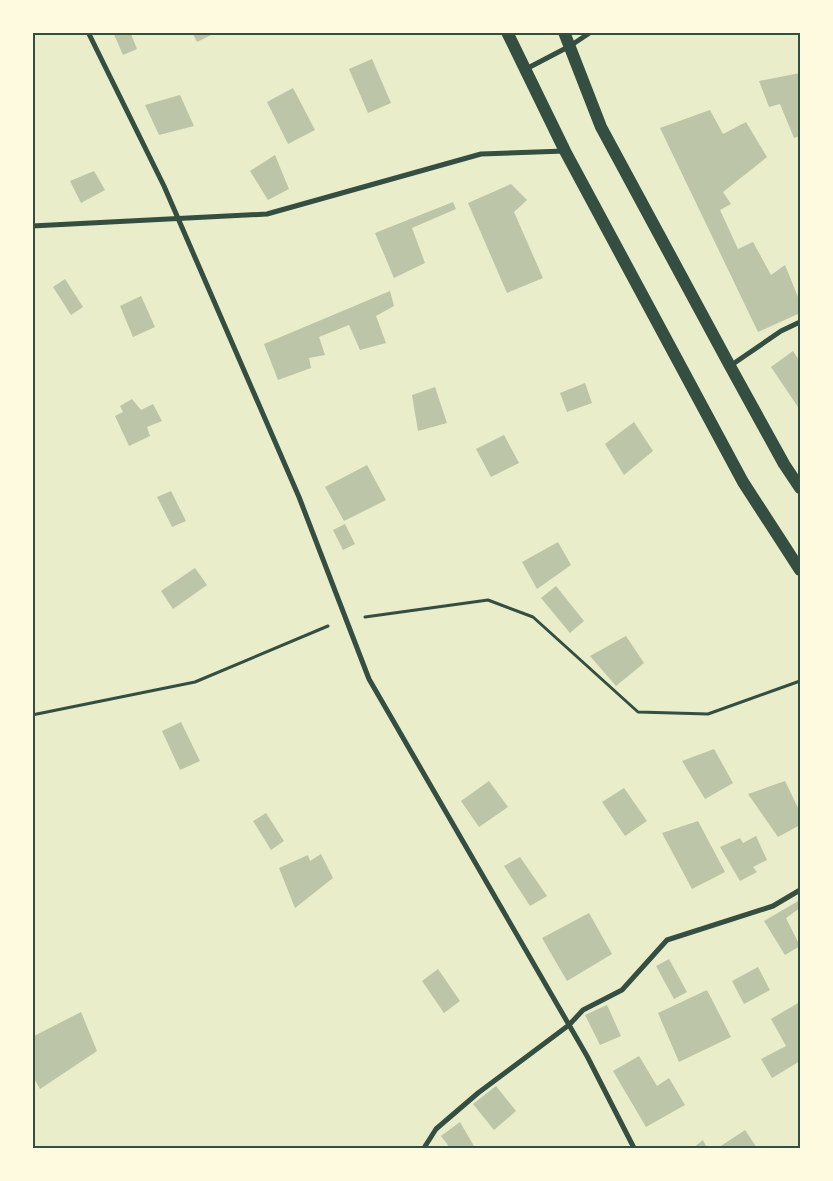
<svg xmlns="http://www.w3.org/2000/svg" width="833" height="1181" font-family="Arial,sans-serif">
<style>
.building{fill:#bcc5a7}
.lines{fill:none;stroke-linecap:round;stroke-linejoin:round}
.path{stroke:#344e41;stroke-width:3}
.minor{stroke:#344e41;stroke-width:5}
.primary{stroke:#344e41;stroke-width:12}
.neatline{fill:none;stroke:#344e41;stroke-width:2}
</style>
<rect width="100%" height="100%" fill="#e9edc9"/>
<g class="building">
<path d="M113,32H130L137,49L123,55Z"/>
<path d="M192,32H217L197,42Z"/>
<path d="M372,59L391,103L368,113L349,69Z"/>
<path d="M800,73V136L794,138L780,104L769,107L759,81Z"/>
<path d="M293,88L315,130L288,144L267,102Z"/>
<path d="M180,95L194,126L159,135L145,105Z"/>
<path d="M710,110L723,134L746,122L767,157L723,192L731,204L720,210L738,249L753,242L771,275L785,265L800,302V313L758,332L660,128Z"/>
<path d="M275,155L289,189L268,200L250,171Z"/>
<path d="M94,171L105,190L81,203L70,181Z"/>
<path d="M511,184L527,200L514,212L543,278L507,293L468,203Z"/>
<path d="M453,202L456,209L412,228L425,263L394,278L375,233Z"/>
<path d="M65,279L83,307L71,315L53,287Z"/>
<path d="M390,291L394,306L376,316L386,343L360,350L349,325L319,337L325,355L309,358L311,368L278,380L264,344Z"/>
<path d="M141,296L155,327L133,337L120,306Z"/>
<path d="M793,351L800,362V410L771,367Z"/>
<path d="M585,383L592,403L567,412L560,393Z"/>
<path d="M435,387L447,423L418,431L412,395Z"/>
<path d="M132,399L141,410L153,404L162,421L147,427L150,436L129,446L115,416L123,412L120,406Z"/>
<path d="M634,422L653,451L624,475L605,444Z"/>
<path d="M504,435L519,463L491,477L476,449Z"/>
<path d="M367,465L386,500L344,521L325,487Z"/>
<path d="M171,491L186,521L172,527L157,497Z"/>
<path d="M345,524L355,544L343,550L333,530Z"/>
<path d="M558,542L571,565L537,589L522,562Z"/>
<path d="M195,568L207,585L173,609L161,591Z"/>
<path d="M556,586L584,621L570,633L541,598Z"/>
<path d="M626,636L644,663L616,686L590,656Z"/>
<path d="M181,722L200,761L180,770L162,731Z"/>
<path d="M714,749L733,783L705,799L682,761Z"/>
<path d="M489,781L508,807L479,827L461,801Z"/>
<path d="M785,781L800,812V825L778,837L748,794Z"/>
<path d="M624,788L647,821L625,836L602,802Z"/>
<path d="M266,813L284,841L271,850L253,821Z"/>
<path d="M698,821L725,872L692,889L662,833Z"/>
<path d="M756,836L767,860L753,867L757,872L740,881L720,847L740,838L743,843Z"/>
<path d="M321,854L333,878L295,908L279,868L308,855L310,861Z"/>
<path d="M520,857L547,896L530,906L504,866Z"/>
<path d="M800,900V908L786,918L800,946L785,955L764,921Z"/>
<path d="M589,913L612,954L567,981L542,938Z"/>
<path d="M669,959L687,992L674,999L656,966Z"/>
<path d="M758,967L770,990L744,1004L732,981Z"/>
<path d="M438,969L460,1001L444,1013L422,981Z"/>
<path d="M707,990L731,1037L679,1062L658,1013Z"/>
<path d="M798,1003L800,1008V1061L772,1078L761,1059L786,1046L771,1019Z"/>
<path d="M607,1005L621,1036L600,1045L585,1015Z"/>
<path d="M81,1012L97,1051L40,1089L32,1075V1037Z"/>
<path d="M639,1056L657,1086L669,1078L685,1105L646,1127L613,1071Z"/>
<path d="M496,1086L516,1111L494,1130L473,1104Z"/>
<path d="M460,1122L475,1148H450L441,1136Z"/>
<path d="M745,1130L757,1148H718Z"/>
<path d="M703,1140L707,1148H693Z"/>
</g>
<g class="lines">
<g class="path">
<path d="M365,617L488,600L533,617L638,712L708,714L800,681"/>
<path d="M32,715L195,682L328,626"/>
</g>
<g class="minor">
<path d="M88,32L164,186L299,497L369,679L587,1056L634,1148"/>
<path d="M526,69L570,46L591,32"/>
<path d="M32,226L267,214L481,154L565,151"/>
<path d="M730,366L781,331L800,322"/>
<path d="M424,1148L436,1129L478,1093L569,1025L583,1010L622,990L667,940L773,906L800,890"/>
</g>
<g class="primary">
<path d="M507,32L565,151L743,482L800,570"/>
<path d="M564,32L601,127L730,366L784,464L800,488"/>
</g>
</g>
<rect width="833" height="1181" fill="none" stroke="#fefae0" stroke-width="68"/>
<rect x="34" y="34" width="765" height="1113" class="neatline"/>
</svg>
